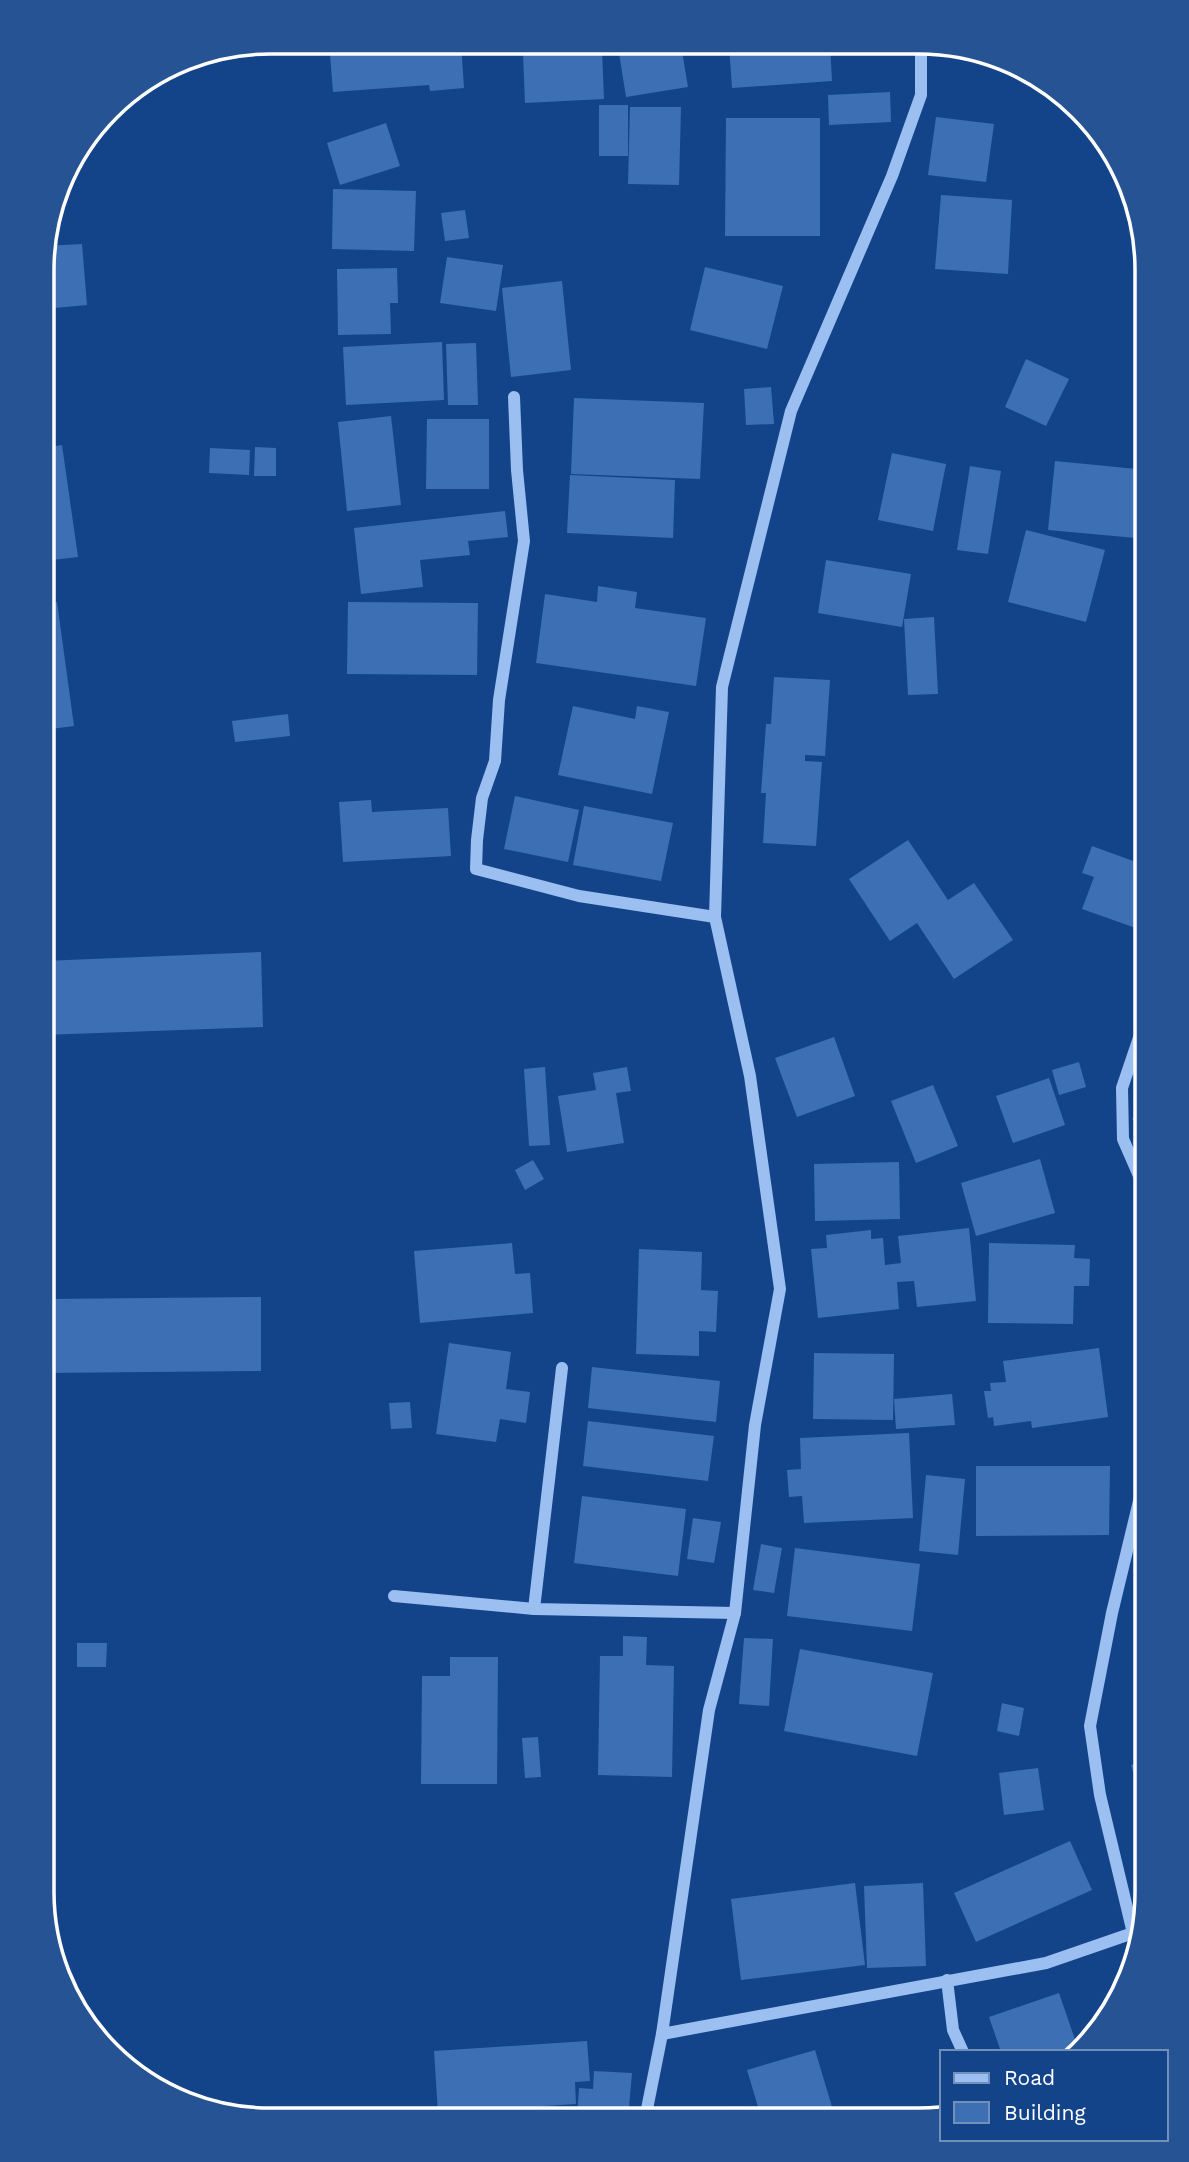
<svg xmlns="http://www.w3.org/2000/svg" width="1189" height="2162" font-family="'Work Sans',sans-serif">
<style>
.building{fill:#3c6fb3}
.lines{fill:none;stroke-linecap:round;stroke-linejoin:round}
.minor{stroke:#9abff0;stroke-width:12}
.rim{fill:none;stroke:#fff;stroke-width:3.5}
</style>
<rect width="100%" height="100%" fill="#13448a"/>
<g class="building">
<path d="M329,42L461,43L464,88L430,91L429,85L333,92Z"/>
<path d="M671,44L681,45L688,87L626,97L619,53Z"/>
<path d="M729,45H830L832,81L732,88Z"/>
<path d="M955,46H963L977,53L954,52Z"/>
<path d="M602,50L604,99L525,103L523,54Z"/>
<path d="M890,92L891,122L829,125L828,95Z"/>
<rect x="599" y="105" width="29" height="51"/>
<path d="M630,107H681L679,185L628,184Z"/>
<path d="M936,117L994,124L986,182L928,175Z"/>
<path d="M726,118H820V236H725Z"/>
<path d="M386,123L400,166L340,185L327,143Z"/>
<path d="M333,189L416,191L414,251L332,249Z"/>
<path d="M941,195L1012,200L1008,274L935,269Z"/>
<path d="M465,210L469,238L445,241L441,213Z"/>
<path d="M82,244L87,305L44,309V246Z"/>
<path d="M447,257L503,265L496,311L440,303Z"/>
<path d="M705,267L783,286L767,349L690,330Z"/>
<path d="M397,268L398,303H390L391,334L338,335L337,269Z"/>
<path d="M562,281L571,370L511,377L502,288Z"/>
<path d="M442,342L444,400L346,405L343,347Z"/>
<path d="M476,343L478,405H448L446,344Z"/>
<path d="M1026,359L1069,379L1046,426L1005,407Z"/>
<path d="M771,387L774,424L746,425L744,389Z"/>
<path d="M574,398L704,403L700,479L571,474Z"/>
<path d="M391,416L401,505L347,511L338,422Z"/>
<path d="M427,419H489V489H426Z"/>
<path d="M62,445L78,557L44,561V448Z"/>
<path d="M255,447L276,448V476H254Z"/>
<path d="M210,448L250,450L249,475L209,473Z"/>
<path d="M892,453L946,464L933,531L878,520Z"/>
<path d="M1055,461L1147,470V539L1048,530Z"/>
<path d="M970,466L1001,471L988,554L957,550Z"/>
<path d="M570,475L675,480L673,538L567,533Z"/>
<path d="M505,511L508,537L468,541L470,555L420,560L423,587L361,594L354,528Z"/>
<path d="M1026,530L1105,550L1086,622L1008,602Z"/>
<path d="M826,560L911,574L902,627L818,613Z"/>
<path d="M598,586L637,592L635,608L706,618L696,686L536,663L545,594L597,602Z"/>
<path d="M57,602L74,726L43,730V604Z"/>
<path d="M348,602L478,603L477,675L347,674Z"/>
<path d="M934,617L938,694L908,695L904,619Z"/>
<path d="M774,677L830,680L825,756L805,755V761L822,762L816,846L763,843L766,793H761L766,724H771Z"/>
<path d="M573,706L635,719L637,706L669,712L652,794L558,775Z"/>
<path d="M288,714L290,736L235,742L232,721Z"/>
<path d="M515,796L579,810L568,862L504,849Z"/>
<path d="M371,800L372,812L448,808L451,856L343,862L339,802Z"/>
<path d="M584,806L673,823L661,881L573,865Z"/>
<path d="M908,840L948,900L974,883L1013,940L954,979L917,923L890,941L849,879Z"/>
<path d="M1092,846L1147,866V932L1082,909L1094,877L1082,873Z"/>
<path d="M261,952L263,1027L43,1035V961Z"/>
<path d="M834,1037L855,1096L797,1117L775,1058Z"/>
<path d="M1079,1062L1086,1087L1059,1095L1052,1070Z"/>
<path d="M545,1067L550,1145L529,1146L524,1069Z"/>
<path d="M627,1067L631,1091L616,1093L624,1143L567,1152L558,1096L596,1090L593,1073Z"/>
<path d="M1049,1078L1065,1125L1013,1143L996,1096Z"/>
<path d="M933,1085L958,1146L916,1163L891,1101Z"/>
<path d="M1147,1103V1133L1132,1119Z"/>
<path d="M1040,1159L1055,1213L976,1236L961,1183Z"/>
<path d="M533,1160L544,1179L525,1190L515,1170Z"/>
<path d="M899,1162L900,1219L815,1221L814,1164Z"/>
<path d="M969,1228L976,1301L917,1307L914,1281L897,1282L899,1309L818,1318L811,1249L827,1248L826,1235L871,1230V1239L883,1238L885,1265L901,1263L898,1236Z"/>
<path d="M512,1243L515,1274L530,1273L533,1313L420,1323L414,1251Z"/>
<path d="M989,1243L1075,1245L1074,1258L1090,1259L1089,1286H1074L1073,1324L988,1323Z"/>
<path d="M639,1249L702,1252L701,1290L718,1291L716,1332L699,1331V1356L636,1354Z"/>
<path d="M261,1297V1371L43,1373V1299Z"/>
<path d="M449,1343L511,1352L506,1389L530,1392L526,1423L500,1419L496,1442L436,1434Z"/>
<path d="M1099,1348L1108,1417L1032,1428L1031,1421L994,1426L993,1417L988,1418L984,1391H991L990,1383L1006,1382L1003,1361Z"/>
<path d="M814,1353L894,1354L893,1420L813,1419Z"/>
<path d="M592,1367L720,1381L716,1422L588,1408Z"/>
<path d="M952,1394L955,1425L896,1429L894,1399Z"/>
<path d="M410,1402L412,1428L391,1429L389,1403Z"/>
<path d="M588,1421L714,1436L708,1481L583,1466Z"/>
<path d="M909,1433L913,1518L804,1523L802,1496L789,1497L787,1470L801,1469L800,1438Z"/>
<path d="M976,1466H1110L1109,1535L976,1536Z"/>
<path d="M926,1475L965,1479L958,1555L919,1551Z"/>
<path d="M582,1496L686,1509L678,1576L574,1563Z"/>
<path d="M693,1518L721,1522L714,1563L687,1559Z"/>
<path d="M761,1544L782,1548L774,1593L753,1590Z"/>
<path d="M795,1548L920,1564L912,1631L787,1616Z"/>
<path d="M623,1636L647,1637L646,1665L674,1666L672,1777L598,1775L600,1656H623Z"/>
<path d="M744,1638L773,1639L769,1706L739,1704Z"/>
<path d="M77,1643H107L106,1667H77Z"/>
<path d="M800,1649L933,1673L917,1756L784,1731Z"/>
<path d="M450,1657H498L497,1784H421L422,1676H450Z"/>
<path d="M1002,1703L1024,1708L1019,1736L997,1731Z"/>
<path d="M538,1737L541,1777L525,1778L522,1738Z"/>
<path d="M1147,1760V1815H1146L1131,1765Z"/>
<path d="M1038,1768L1044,1810L1004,1815L999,1773Z"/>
<path d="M1070,1841L1092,1890L976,1942L954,1893Z"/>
<path d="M855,1883L865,1965L741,1980L731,1899Z"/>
<path d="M923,1883L926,1966L867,1968L864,1886Z"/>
<path d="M1059,1993L1079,2051L1001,2052L989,2017Z"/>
<path d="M587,2041L590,2081L575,2082L576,2104L438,2113L434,2051Z"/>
<path d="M815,2050L836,2120H762L747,2070Z"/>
<path d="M594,2071L632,2073L628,2119H577L579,2088L593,2089Z"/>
<path d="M737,2106L742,2119H701Z"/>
</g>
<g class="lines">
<g class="minor">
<path d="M514,397L517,470L524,541L499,700L495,761L482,798L477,840L476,869L579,896L715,917"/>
<path d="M1147,1194L1123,1139L1122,1088L1147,1014"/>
<path d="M394,1596L534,1609L735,1613"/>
<path d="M534,1609L562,1368"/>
<path d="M1133,1933L1100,1795L1090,1726L1112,1613L1147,1468"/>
<path d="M947,1980L953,2030L963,2052"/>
<path d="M662,2034L1046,1963L1133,1933L1142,1928"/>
<path d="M645,2119L662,2034L709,1710L735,1613L755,1425L780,1289L750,1076L715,917L722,687L791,411L892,176L921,95V46"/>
</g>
</g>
<path d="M0 0H1189V2162H0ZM270 54H919A216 216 0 0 1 1135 270V1892A216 216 0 0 1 919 2108H270A216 216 0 0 1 54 1892V270A216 216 0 0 1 270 54Z" fill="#265393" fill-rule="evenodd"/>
<path class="rim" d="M270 54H919A216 216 0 0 1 1135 270V1892A216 216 0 0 1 919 2108H270A216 216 0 0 1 54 1892V270A216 216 0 0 1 270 54Z"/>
<rect x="940" y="2050" width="228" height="91" fill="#13448a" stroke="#718fb9" stroke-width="2"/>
<rect x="954" y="2073" width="35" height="10" fill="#9abff0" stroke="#718fb9" stroke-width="2"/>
<text x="1004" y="2085" font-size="21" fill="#ffffff">Road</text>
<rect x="954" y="2102" width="35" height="21" fill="#3c6fb3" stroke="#718fb9" stroke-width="2"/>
<text x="1004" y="2120" font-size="21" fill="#ffffff">Building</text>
</svg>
